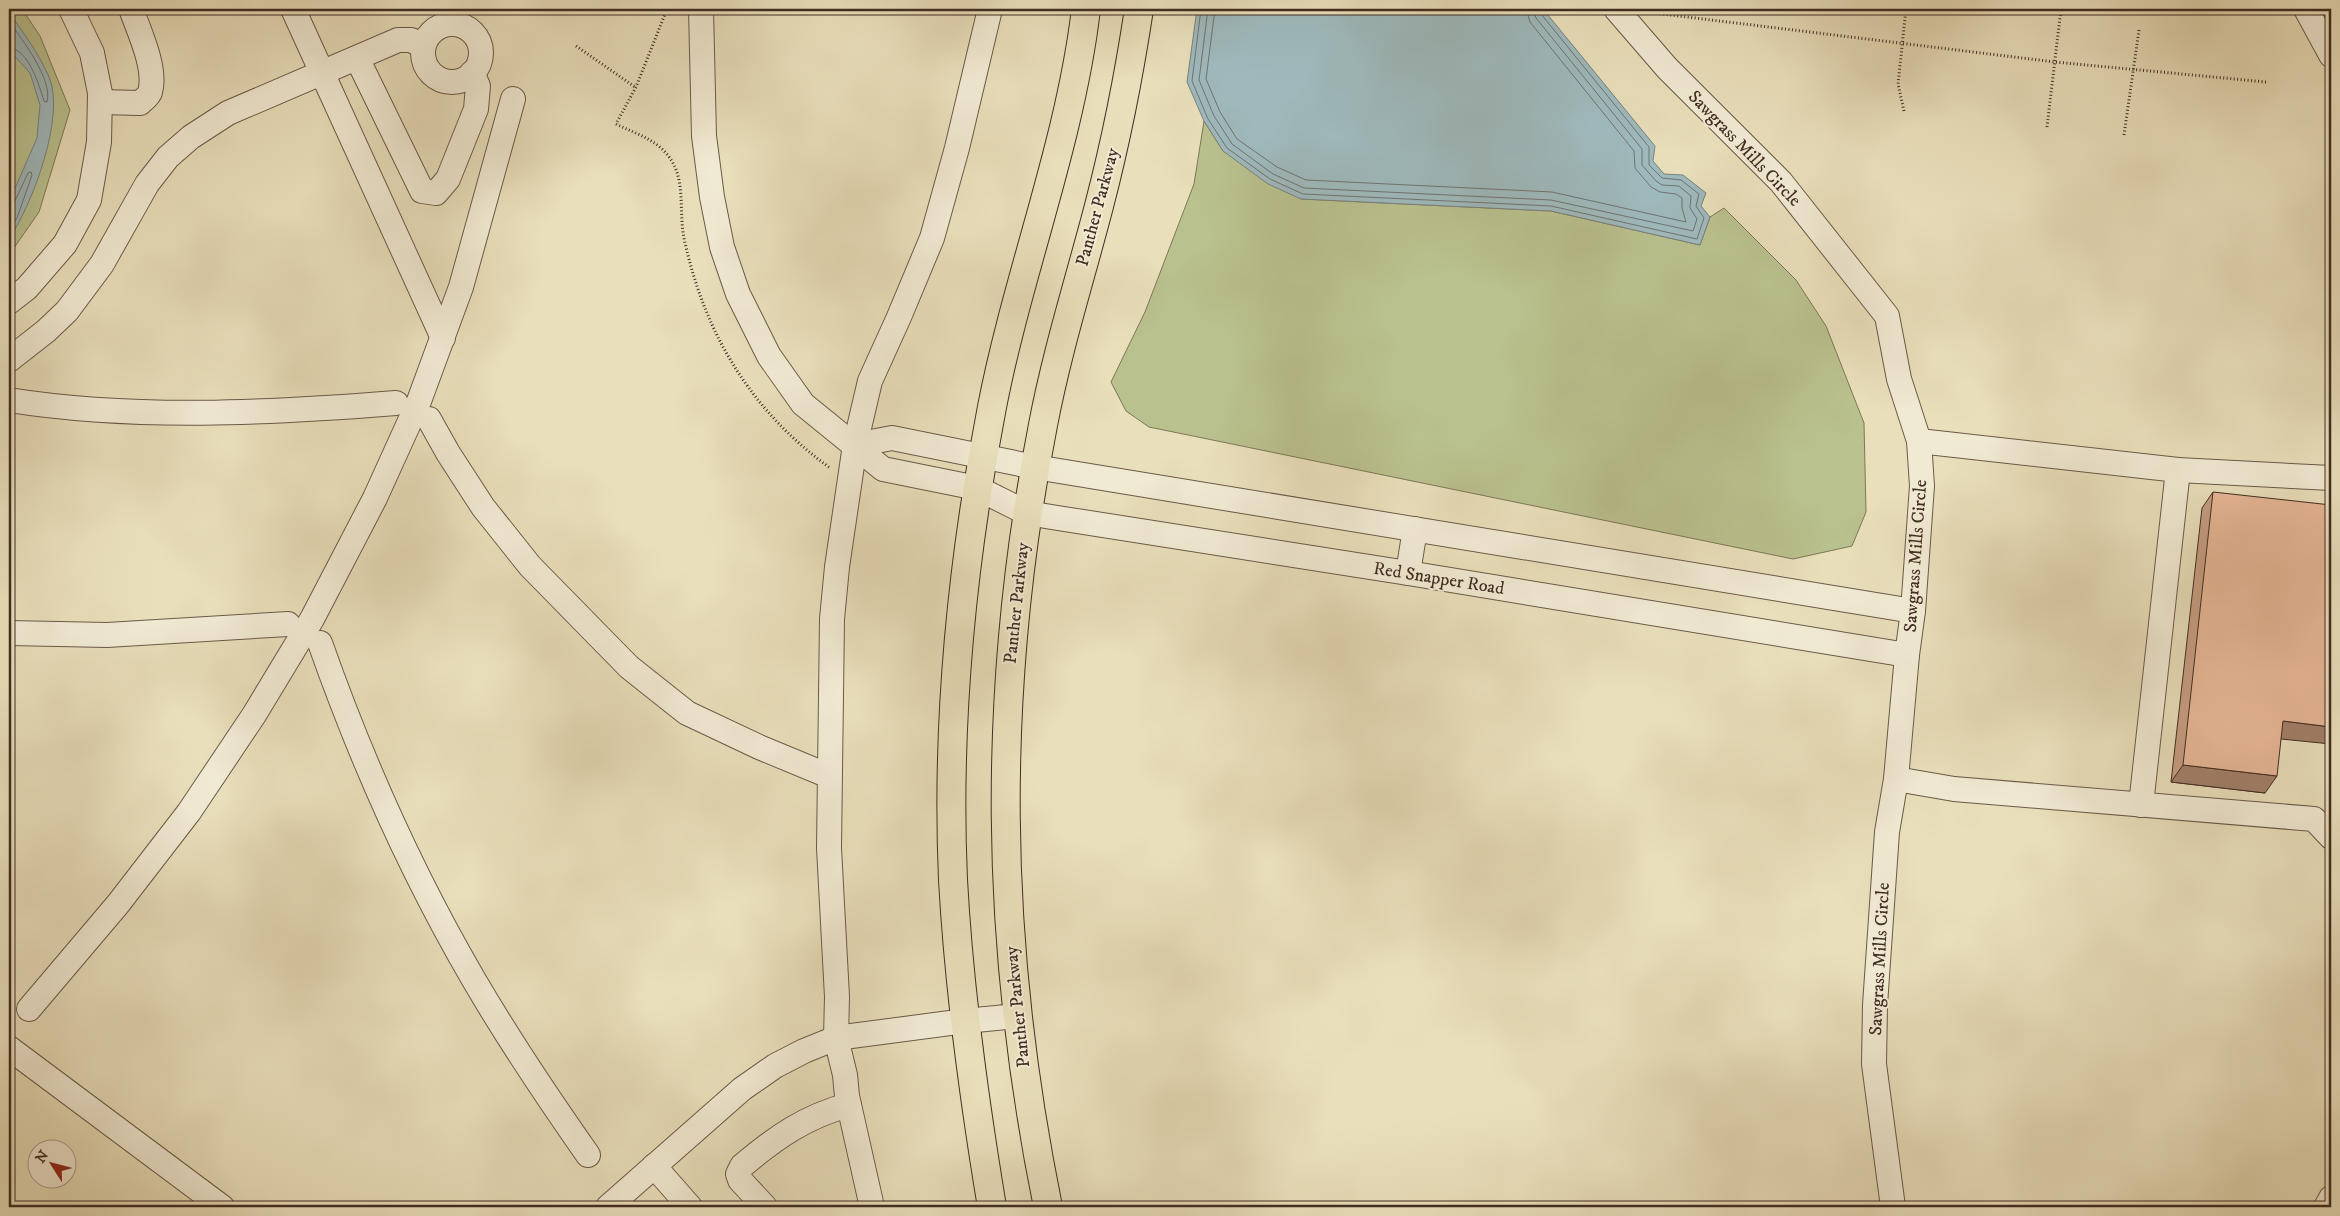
<svg xmlns="http://www.w3.org/2000/svg" width="2340" height="1216" font-family="'IM FELL DW Pica',serif">
<style>
.green{fill:#b9c18e;stroke:#7d7758}
.water{fill:#9eb9bc;stroke:#79817f}
.lines{fill:none;stroke-linecap:round;stroke-linejoin:round}
.shore{stroke:#707370;stroke-width:1}
.minor-casing{stroke:#6b5a49;stroke-width:26}
.major-casing{stroke:#412d23;stroke-width:30}
.path{stroke:#412d23;stroke-width:3;stroke-dasharray:1 2.5;stroke-linecap:butt}
.minor{stroke:#f1ead3;stroke-width:24}
.major{stroke:#e9dfbb;stroke-width:28}
.wall{fill:#c69d81;stroke:#412d23}
.shaded-wall{fill:#a17f69;stroke:#412d23}
.building{fill:#e6b696;stroke:#412d23}
.labels{text-anchor:middle;stroke-width:4;stroke-linejoin:round;paint-order:stroke}
.street-label{font-size:18px;fill:#412d23;stroke:#f1ead3}
</style>
<rect width="100%" height="100%" fill="#e9dfbb"/>
<filter id="stains"><feTurbulence type="fractalNoise" baseFrequency=".004" numOctaves="4"/><feColorMatrix values="0 0 0 0 .2 0 0 0 0 .09 0 0 0 0 .02 0 0 0 .5 -.17"/></filter>
<radialGradient id="worn" r=".72"><stop offset=".6" stop-color="#630" stop-opacity="0"/><stop offset="1" stop-color="#630" stop-opacity=".3"/></radialGradient>
<g class="green">
<path d="M9,9H22L40,36L70,110L39,212L9,255Z"/>
<path d="M1204,121L1223,151L1301,199L1551,211L1700,245L1710,217L1724,208L1796,280L1826,326L1864,423L1866,512L1852,546L1793,559L1149,427L1126,411L1111,382L1145,312L1194,184Z"/>
</g>
<g class="water">
<path d="M1197,9H1543L1655,146L1653,161L1664,174L1683,175L1706,193L1701,206L1710,217L1700,245L1551,211L1301,199L1268,184L1223,151L1204,121L1187,82Z"/>
<path d="M9,12C23,33 39,53 49,77C66,116 32,205 9,239V202L37,138L40,105L30,73L9,50Z"/>
</g>
<g class="lines">
<g class="shore">
<path d="M1201,9L1192,81L1208,119L1227,148L1270,179L1303,194L1551,206L1697,239L1704,218L1696,206L1699,194L1681,180L1662,178L1649,165V147L1541,14L1540,9"/>
<path d="M1208,9L1199,80L1214,116L1232,144L1273,174L1304,188L1551,200L1693,231L1697,219L1690,208L1691,196L1679,186L1662,185L1656,181L1642,165V149L1536,18L1533,9"/>
<path d="M1215,9L1206,79L1220,112L1237,139L1277,167L1306,180L1552,192L1686,222L1682,208V198L1676,194L1660,192L1651,187L1635,168L1634,151L1530,22L1526,9"/>
<path d="M9,21C22,40 53,79 47,102L44,101C39,85 29,50 9,47"/>
<path d="M9,203L15,201L28,173L31,172L32,175L17,218L9,230"/>
</g>
<defs>
<g id="minor">
<path d="M293,9L443,338"/>
<path d="M701,9L704,136L712,197L722,247L738,294L769,356L803,404L883,469L977,488L1027,513L1064,519L1408,573L1907,655"/>
<path d="M1616,9L1667,68L1781,182L1887,316L1899,379L1919,441L1922,486L1913,611L1907,655L1896,779L1887,832L1875,1005L1874,1064L1893,1207"/>
<path d="M2306,9L2331,55"/>
<circle cx="452" cy="53" r="29"/>
<path d="M357,58L422,191L436,193L448,179L476,109L478,86L472,73"/>
<path d="M100,102L140,103C143,100 149,96 150,92C157,69 139,31 131,9"/>
<path d="M9,302L27,288L65,244L89,200L99,142L100,93L92,53L71,9"/>
<path d="M9,360L46,331L67,311L102,264L147,184L168,157L191,137L228,113L398,40H411L423,46"/>
<path d="M9,400C135,420 269,413 396,403"/>
<path d="M429,419L448,453L483,507L530,566L629,667L687,713L759,747L829,776"/>
<path d="M1919,441L2178,470L2141,805"/>
<path d="M855,445L892,438L1035,467L1913,611"/>
<path d="M2178,470L2331,478"/>
<path d="M1408,573L1415,529"/>
<path d="M9,633L107,635L288,624"/>
<path d="M320,643C361,759 412,874 474,980C509,1040 548,1098 588,1155"/>
<path d="M1896,779L1954,789L2314,819L2331,837"/>
<path d="M29,1009L118,904L189,812L254,715L312,619L375,498L419,401L461,287L513,99"/>
<path d="M9,1048L222,1207"/>
<path d="M654,1166L690,1207"/>
<path d="M608,1207L742,1089L775,1066L804,1051L836,1038L965,1021L1017,1016"/>
<path d="M765,1207L740,1180L738,1174L742,1166C775,1138 806,1116 849,1105"/>
<path d="M872,1207L847,1096L845,1075L836,1038L837,997L829,848L832,619L837,567L855,445L870,381L899,317L932,238L957,148L990,9"/>
<path d="M2326,1207L2331,1198"/>
</g>
<g id="major">
<path d="M992,1207C974,1099 959,990 953,880C946,722 962,562 992,407C1018,273 1070,144 1086,9"/>
<path d="M1048,1207C994,941 991,692 1043,425C1057,351 1080,279 1099,206C1116,141 1129,75 1139,9"/>
</g>
</defs>
<use href="#minor" class="minor-casing"/>
<use href="#major" class="major-casing"/>
<g class="path">
<path d="M667,9L636,87L616,124C638,135 660,140 673,163C685,185 679,214 684,238C704,333 751,411 830,468"/>
<path d="M1646,12L2055,62L2266,82"/>
<path d="M576,46L635,87"/>
<path d="M1904,111L1898,84L1906,9"/>
<path d="M2047,127L2061,9"/>
<path d="M2124,135L2139,30"/>
</g>
<use href="#minor" class="minor"/>
<use href="#major" class="major"/>
</g>
<path class="wall" d="M2213,492L2281,739L2265,793L2171,782L2202,508Z"/>
<g class="shaded-wall">
<path d="M2283,721L2331,727V744L2271,738Z"/>
<path d="M2183,765L2277,776L2265,793L2171,782Z"/>
</g>
<path class="building" d="M2213,492L2331,505V727L2283,721L2277,776L2183,765Z"/>
<g class="labels">
<g class="street-label">
<text transform="translate(1745 148) rotate(46)" y="6">Sawgrass Mills Circle</text>
<text transform="translate(1097 207) rotate(-75)" y="6">Panther Parkway</text>
<text transform="translate(1915 556) rotate(-86)" y="6">Sawgrass Mills Circle</text>
<text transform="translate(1439 578) rotate(9)" y="6">Red Snapper Road</text>
<text transform="translate(1016 603) rotate(-84)" y="6">Panther Parkway</text>
<text transform="translate(1879 959) rotate(-87)" y="6">Sawgrass Mills Circle</text>
<text transform="translate(1017 1007) rotate(-96)" y="6">Panther Parkway</text>
</g>
</g>
<rect width="2340" height="1216" fill="none" stroke="#e9dfbb" stroke-width="30"/>
<rect x="10" y="10" width="2320" height="1196" fill="none" stroke="#412d23" stroke-width="2.5"/>
<rect x="15" y="15" width="2310" height="1186" fill="none" stroke="#412d23"/>
<g transform="translate(52 1164) rotate(306)"><circle r="24" fill="#f1ead3" stroke="#ab9e8d"/>
<path d="M0-4L9 19L0 12L-9 19Z" fill="#8f2418"/>
<text y="-8" font-size="14" font-weight="bold" text-anchor="middle" fill="#412d23">N</text>
</g>
<rect width="100%" height="100%" filter="url(#stains)"/>
<rect width="100%" height="100%" fill="url(#worn)"/>
</svg>
